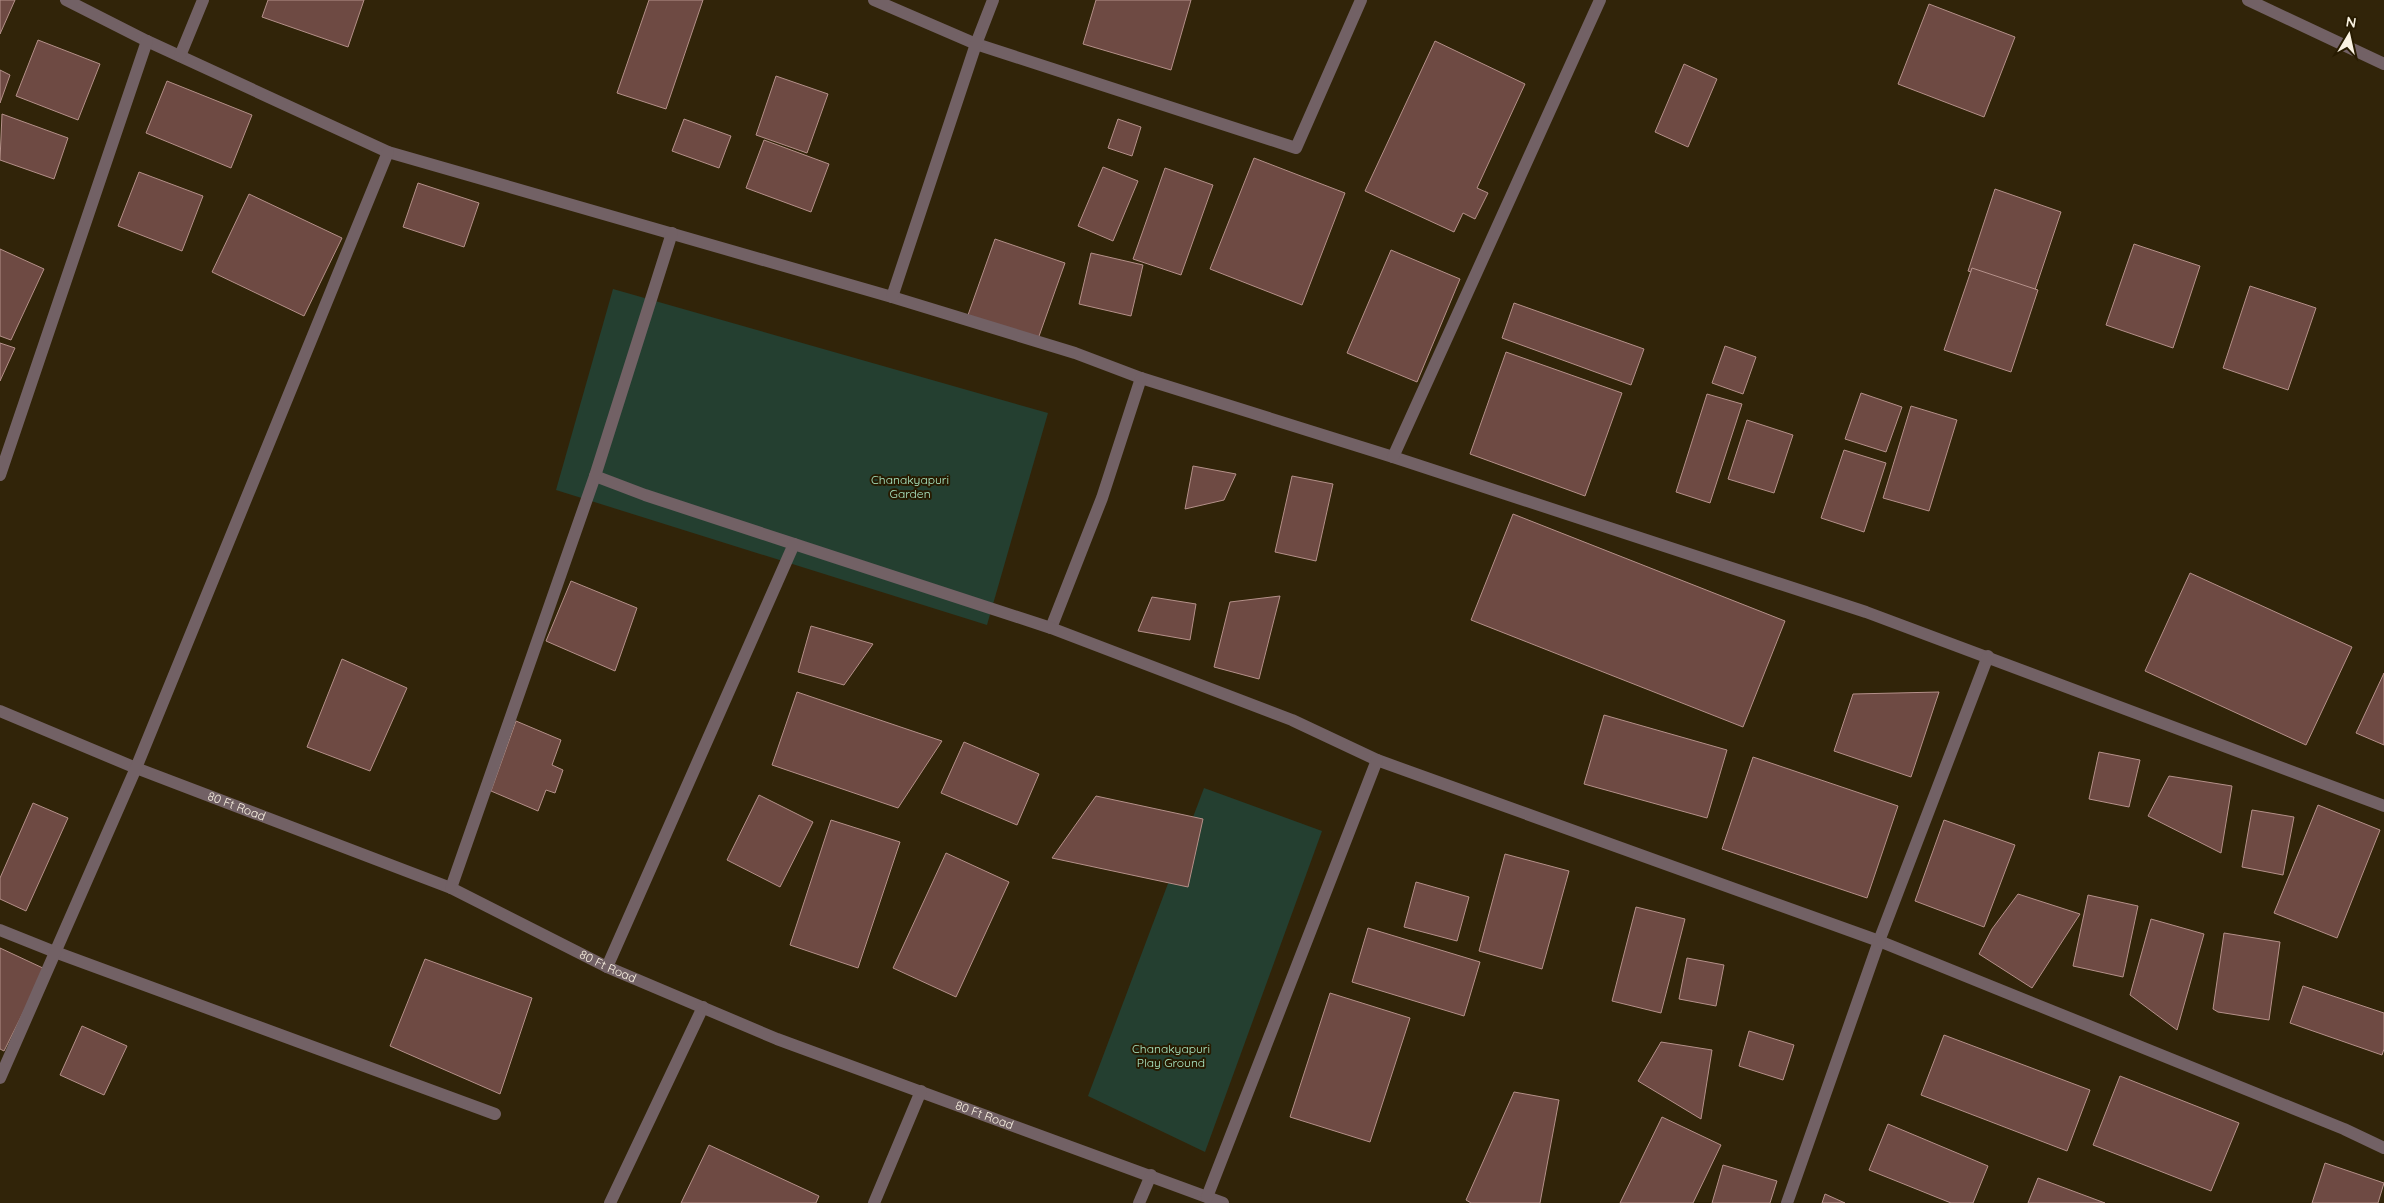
<svg xmlns="http://www.w3.org/2000/svg" width="2384" height="1203" font-family="Quicksand,sans-serif">
<style>
.green{fill:#243f30}
.building{fill:#6e4a43;stroke:#b49089}
.lines{fill:none;stroke-linecap:round;stroke-linejoin:round}
.minor{stroke:#726165;stroke-width:12}
.labels{text-anchor:middle;stroke-width:4;stroke-linejoin:round;paint-order:stroke}
.park-label{font-size:12px;fill:#aceac6;stroke:#271b01}
.street-label{font-size:12px;fill:#faf2e2;stroke:#271b01}
</style>
<rect width="100%" height="100%" fill="#312409"/>
<g class="green">
<path d="M613,289L1048,413L987,625L556,490Z"/>
<path d="M1204,788L1322,831L1205,1152L1088,1096Z"/>
</g>
<g class="building">
<path d="M0,0H15L0,34Z"/>
<path d="M268,0H364L348,47L262,17Z"/>
<path d="M649,0H703L666,109L617,93Z"/>
<path d="M1096,0H1191L1171,70L1083,44Z"/>
<path d="M1929,4L2015,37L1984,117L1898,84Z"/>
<path d="M38,40L100,64L78,120L16,96Z"/>
<path d="M1435,41L1525,84L1477,188L1488,193L1475,219L1463,213L1454,232L1365,191Z"/>
<path d="M1684,64L1717,79L1688,147L1655,132Z"/>
<path d="M0,70L10,75L0,103Z"/>
<path d="M776,76L828,94L807,153L756,135Z"/>
<path d="M167,81L252,115L231,168L146,133Z"/>
<path d="M2,114L68,138L54,179L0,160Z"/>
<path d="M684,119L731,136L719,168L672,151Z"/>
<path d="M1118,119L1141,127L1132,156L1108,148Z"/>
<path d="M764,140L829,164L811,212L746,188Z"/>
<path d="M1254,158L1345,193L1302,305L1210,269Z"/>
<path d="M1103,167L1138,181L1113,241L1078,226Z"/>
<path d="M1165,168L1213,185L1181,275L1133,259Z"/>
<path d="M139,172L203,196L182,251L118,226Z"/>
<path d="M418,183L479,203L464,247L403,227Z"/>
<path d="M1995,189L2061,212L2034,293L1968,271Z"/>
<path d="M249,194L342,238L304,316L212,272Z"/>
<path d="M995,239L1065,263L1038,339L968,315Z"/>
<path d="M2134,244L2200,266L2173,348L2106,325Z"/>
<path d="M0,249L44,269L11,340L0,336Z"/>
<path d="M1391,250L1460,279L1417,382L1347,353Z"/>
<path d="M1091,253L1143,265L1131,316L1079,304Z"/>
<path d="M1972,268L2038,290L2011,372L1944,350Z"/>
<path d="M2250,286L2316,308L2288,390L2223,368Z"/>
<path d="M1514,303L1644,349L1631,385L1502,338Z"/>
<path d="M0,343L15,348L0,381Z"/>
<path d="M1725,346L1756,357L1743,394L1712,383Z"/>
<path d="M1506,352L1622,393L1585,496L1470,454Z"/>
<path d="M1861,393L1902,407L1886,452L1845,439Z"/>
<path d="M1707,394L1742,404L1710,503L1676,492Z"/>
<path d="M1911,406L1957,420L1929,511L1883,498Z"/>
<path d="M1747,420L1793,435L1774,493L1728,479Z"/>
<path d="M1844,450L1886,463L1864,532L1821,518Z"/>
<path d="M1193,466L1236,474L1224,500L1185,509Z"/>
<path d="M1292,476L1333,484L1316,561L1275,552Z"/>
<path d="M1513,514L1785,621L1743,727L1471,620Z"/>
<path d="M2190,573L2352,647L2306,745L2145,671Z"/>
<path d="M571,581L637,608L615,671L546,641Z"/>
<path d="M1280,596L1259,679L1214,667L1230,602Z"/>
<path d="M1152,597L1196,604L1190,640L1138,631Z"/>
<path d="M811,626L873,644L844,685L798,672Z"/>
<path d="M342,659L407,688L370,771L307,747Z"/>
<path d="M2384,673V745L2356,733Z"/>
<path d="M797,692L942,741L898,808L772,765Z"/>
<path d="M1939,692L1911,777L1834,751L1853,694Z"/>
<path d="M1604,715L1727,750L1707,818L1584,784Z"/>
<path d="M516,721L561,740L552,765L563,770L555,793L546,790L538,811L491,791Z"/>
<path d="M964,742L1039,774L1017,825L941,793Z"/>
<path d="M2099,752L2140,760L2129,807L2089,799Z"/>
<path d="M1753,757L1898,806L1867,898L1722,849Z"/>
<path d="M2169,776L2232,786L2221,853L2148,816Z"/>
<path d="M759,795L813,822L780,887L727,860Z"/>
<path d="M1096,796L1203,819L1188,887L1052,858Z"/>
<path d="M33,803L68,818L26,911L0,899V878Z"/>
<path d="M2318,805L2380,830L2337,938L2274,913Z"/>
<path d="M2252,810L2294,817L2283,875L2242,867Z"/>
<path d="M831,820L900,842L858,968L790,945Z"/>
<path d="M1944,820L2015,845L1984,927L1915,901Z"/>
<path d="M946,853L1009,882L956,997L893,968Z"/>
<path d="M1505,854L1569,871L1542,969L1479,951Z"/>
<path d="M1416,882L1469,897L1457,941L1404,927Z"/>
<path d="M2018,894L2080,914L2032,988L1979,954L1992,929Z"/>
<path d="M2088,895L2138,906L2123,977L2073,966Z"/>
<path d="M1636,907L1685,919L1661,1013L1612,1001Z"/>
<path d="M2151,919L2204,934L2177,1030L2130,995Z"/>
<path d="M1368,928L1480,962L1464,1016L1352,982Z"/>
<path d="M2224,933L2280,942L2269,1020L2218,1012L2213,1009Z"/>
<path d="M0,948L45,969L4,1051L0,1049Z"/>
<path d="M1687,958L1724,965L1716,1006L1679,999Z"/>
<path d="M425,959L532,998L500,1094L390,1046Z"/>
<path d="M2303,986L2384,1013V1049L2382,1055L2290,1023Z"/>
<path d="M1330,993L1410,1018L1370,1142L1290,1117Z"/>
<path d="M82,1026L127,1046L104,1095L60,1075Z"/>
<path d="M1749,1031L1794,1045L1783,1080L1739,1066Z"/>
<path d="M1944,1035L2090,1090L2067,1151L1921,1095Z"/>
<path d="M1661,1042L1712,1050L1701,1119L1638,1081Z"/>
<path d="M2120,1076L2239,1123L2211,1191L2093,1145Z"/>
<path d="M1514,1092L1559,1100L1540,1203H1471L1466,1200Z"/>
<path d="M1662,1117L1721,1145L1693,1203H1620Z"/>
<path d="M1888,1124L1988,1166L1973,1203H1951L1869,1170Z"/>
<path d="M709,1145L819,1196L816,1203H681Z"/>
<path d="M2325,1163L2384,1183L2378,1203H2312Z"/>
<path d="M1723,1165L1777,1181L1770,1203H1712Z"/>
<path d="M2038,1178L2105,1203H2028Z"/>
<path d="M1825,1194L1845,1203H1822Z"/>
</g>
<g class="lines">
<g class="minor">
<path d="M66,0L147,41L388,152L892,297L1075,353L1141,378L1393,457L1866,612L2384,806"/>
<path d="M874,0L976,44L1296,148L1361,0"/>
<path d="M2248,0L2384,64"/>
<path d="M180,56L203,0"/>
<path d="M892,297L976,44L993,0"/>
<path d="M1393,457L1600,0"/>
<path d="M0,475L147,41"/>
<path d="M595,476L645,495L794,544"/>
<path d="M1051,628L1102,498L1141,378"/>
<path id="s1" d="M0,711L136,768L451,888L607,967L777,1039L1223,1203"/>
<path d="M451,888L595,476L672,233"/>
<path d="M0,930L55,952L495,1114"/>
<path d="M607,967L794,544L1051,628L1292,720L1377,760L1879,941L2344,1129L2384,1148"/>
<path d="M0,1078L136,768L388,152"/>
<path d="M1207,1197L1377,760"/>
<path d="M610,1203L703,1007"/>
<path d="M874,1203L921,1091"/>
<path d="M1139,1203L1151,1175"/>
<path d="M1787,1203L1879,941L1988,656"/>
</g>
</g>
<g class="labels">
<g class="park-label">
<text x="910" y="484">Chanakyapuri<tspan x="910" dy="14">Garden</tspan></text>
<text x="1171" y="1053">Chanakyapuri<tspan x="1171" dy="14">Play Ground</tspan></text>
</g>
<g class="street-label">
<text dy="4" stroke="none"><textPath href="#s1" startOffset="255">80 Ft Road</textPath></text>
<text dy="4" stroke="none"><textPath href="#s1" startOffset="660">80 Ft Road</textPath></text>
<text dy="4" stroke="none"><textPath href="#s1" startOffset="1065">80 Ft Road</textPath></text>
</g>
</g>
<g transform="translate(2349 35) rotate(9)" stroke="#271b01" stroke-width="4" paint-order="stroke">
<path d="M0-4L9 19L0 12L-9 19Z" fill="#faf2e2"/>
<text y="-8" font-size="14" font-weight="bold" text-anchor="middle" fill="#faf2e2">N</text>
</g>
</svg>
